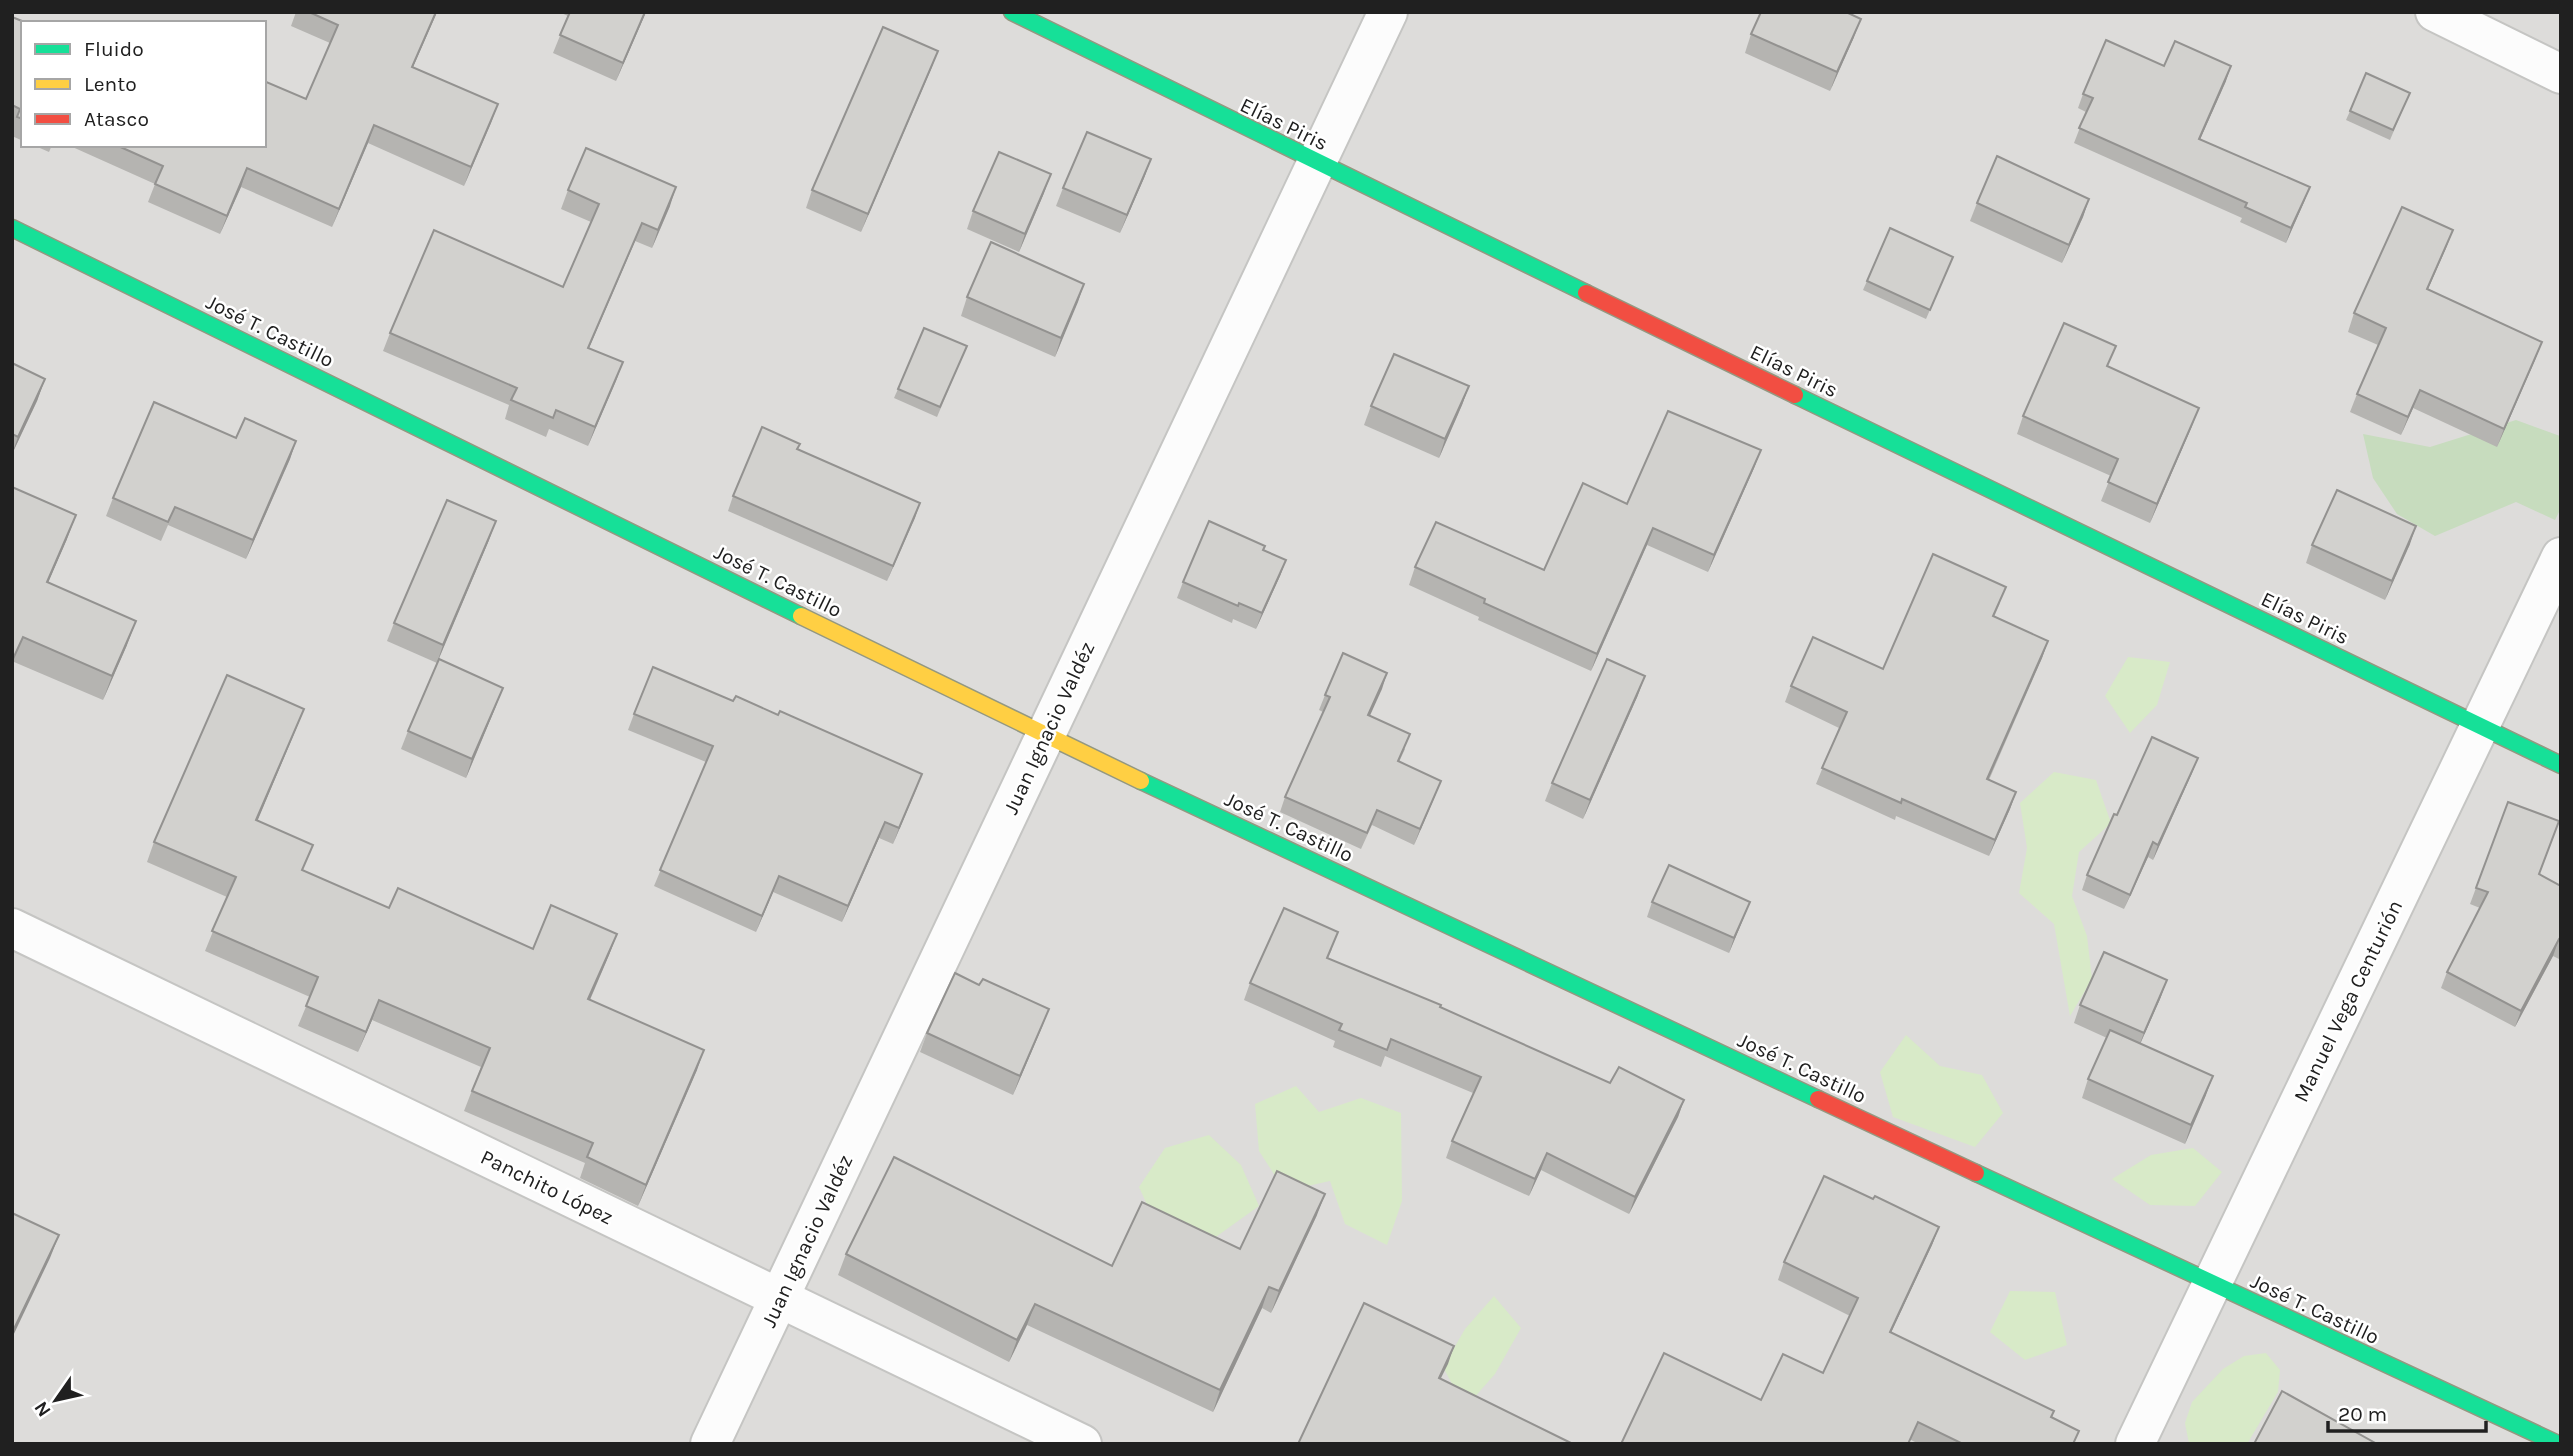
<svg xmlns="http://www.w3.org/2000/svg" width="2573" height="1456" font-family="Karla,sans-serif">
<style>
.residential{fill:#dddcda;fill-rule:evenodd}
.grass{fill:#d8eac8}
.forest{fill:#c7dcbe}
.lines{fill:none;stroke-linecap:round;stroke-linejoin:round}
.street-casing{stroke:#c5c5c3;stroke-width:42}
.fast-casing{stroke:#949880;stroke-width:19}
.slow-casing{stroke:#949880;stroke-width:19}
.jam-casing{stroke:#949880;stroke-width:19}
.street{stroke:#fcfcfc;stroke-width:38}
.fast{stroke:#16e098;stroke-width:16}
.slow{stroke:#ffcf43;stroke-width:16}
.jam{stroke:#f24e42;stroke-width:16}
.wall{fill:#b5b4b1}
.shaded-wall{fill:#939290}
.building{fill:#d2d1ce;stroke:#939290;stroke-width:2}
.labels{text-anchor:middle;stroke-width:5;stroke-linejoin:round;paint-order:stroke}
.street-label{font-size:21px;fill:#202020;stroke:#fff}
</style>
<rect width="100%" height="100%" fill="#eeede8"/>
<path class="residential" d="M12,12H2561V1444H12ZM23,23H264V145H23Z"/>
<g class="grass">
<path d="M2128,657L2170,662L2157,705L2130,733L2105,696Z"/>
<path d="M2054,772L2096,780L2111,823L2079,852L2072,896L2087,936L2092,979L2070,1016L2054,924L2019,893L2027,848L2020,803Z"/>
<path d="M1906,1035L1940,1066L1982,1075L2003,1113L1975,1147L1893,1117L1880,1072Z"/>
<path d="M1296,1086L1319,1112L1361,1098L1401,1113L1402,1201L1387,1245L1345,1224L1330,1181L1285,1191L1259,1151L1255,1104Z"/>
<path d="M1209,1135L1241,1165L1259,1206L1199,1249L1158,1229L1139,1187L1165,1148Z"/>
<path d="M2193,1148L2222,1172L2195,1206L2150,1205L2112,1179L2151,1155Z"/>
<path d="M2010,1291L2055,1292L2067,1345L2025,1360L1990,1332Z"/>
<path d="M1494,1296L1521,1328L1495,1374L1465,1408L1443,1367L1465,1329Z"/>
<path d="M2266,1353L2280,1370L2278,1392L2247,1444H2189L2185,1423L2192,1402L2223,1369L2244,1356Z"/>
</g>
<path class="forest" d="M2516,420L2560,436L2561,508L2555,520L2516,502L2435,536L2397,514L2373,478L2363,434L2430,447Z"/>
<g class="lines">
<defs>
<g id="street">
<path d="M2435,12L2561,74"/>
<path d="M12,928L1082,1444"/>
<path d="M710,1444L1388,12"/>
<path d="M2135,1444L2561,557"/>
</g>
<g id="fast">
<path d="M1012,12L1586,293"/>
<path d="M12,228L801,616"/>
<path d="M1795,395L2561,765"/>
<path d="M1141,781L1818,1099"/>
<path d="M1976,1173L2558,1444"/>
</g>
<path id="slow" d="M801,616L1141,781"/>
<g id="jam">
<path d="M1586,293L1795,395"/>
<path d="M1818,1099L1976,1173"/>
</g>
</defs>
<use href="#street" class="street-casing"/>
<use href="#fast" class="fast-casing"/>
<use href="#slow" class="slow-casing"/>
<use href="#jam" class="jam-casing"/>
<use href="#street" class="street"/>
<use href="#fast" class="fast"/>
<use href="#slow" class="slow"/>
<use href="#jam" class="jam"/>
</g>
<g class="wall">
<path d="M296,12H437L413,67L498,104L464,186L368,143L332,227L241,187L220,234L148,202L155,184L68,145H264L306,99L330,43L291,26Z"/>
<path d="M559,12H646L616,81L553,53L568,16Z"/>
<path d="M12,17L23,23V141L12,136Z"/>
<path d="M1751,34L1854,37L1830,91L1745,53Z"/>
<path d="M938,51L931,69L861,232L806,208L812,190Z"/>
<path d="M2164,66L2226,81L2200,139L2310,187L2304,202L2286,243L2240,222L2242,218L2074,143L2086,112L2078,108L2083,94Z"/>
<path d="M2406,102L2390,140L2346,120L2350,111Z"/>
<path d="M33,145H52L49,152Z"/>
<path d="M1151,159L1144,178L1120,233L1056,206L1063,188Z"/>
<path d="M568,190L670,206L652,248L635,241L589,348L623,362L588,446L549,429L546,437L505,419L509,405L383,351L390,333L563,287L591,222L561,209Z"/>
<path d="M1044,193L1019,252L967,229L973,211Z"/>
<path d="M2089,199L2083,217L2062,263L1970,221L1977,203Z"/>
<path d="M2453,230L2446,248L2428,289L2542,342L2535,360L2497,447L2413,408L2401,435L2350,412L2357,394L2378,345L2348,332L2354,313Z"/>
<path d="M1953,257L1926,319L1863,290L1867,281Z"/>
<path d="M1084,284L1055,357L961,316L967,297Z"/>
<path d="M967,346L937,417L894,398L898,389Z"/>
<path d="M12,363L45,379L37,401L12,454Z"/>
<path d="M2109,367L2192,426L2150,523L2101,501L2111,476L2017,434L2023,416Z"/>
<path d="M1469,386L1462,405L1439,458L1364,425L1371,406Z"/>
<path d="M236,438L296,441L290,459L246,559L168,525L161,541L106,516L113,498Z"/>
<path d="M798,449L920,503L887,581L728,511L733,496Z"/>
<path d="M1761,450L1754,468L1708,572L1647,545L1591,671L1478,620L1479,617L1409,585L1415,567L1544,570L1627,504Z"/>
<path d="M12,487L67,539L48,582L127,645L103,700L14,662L12,665Z"/>
<path d="M489,540L437,663L387,641L394,623Z"/>
<path d="M2410,544L2385,600L2306,563L2312,545Z"/>
<path d="M1264,550L1286,560L1280,576L1256,629L1233,619L1232,623L1177,598L1183,582Z"/>
<path d="M2000,603L1994,617L2048,641L2042,658L1989,780L2016,792L2010,809L1989,856L1896,816L1895,820L1816,784L1839,728L1785,702L1791,686L1883,669Z"/>
<path d="M1387,673L1369,716L1405,749L1399,762L1435,796L1414,845L1372,825L1361,849L1280,812L1285,797L1323,712L1319,710L1325,695Z"/>
<path d="M1638,695L1583,819L1545,801L1552,783Z"/>
<path d="M733,701L778,715L922,774L893,844L879,838L842,922L773,892L756,932L654,886L706,762L628,730L634,714Z"/>
<path d="M496,706L466,778L401,749L408,731Z"/>
<path d="M304,709L296,729L257,821L304,871L389,908L533,949L617,934L609,955L590,1000L697,1070L638,1206L580,1178L585,1163L464,1111L481,1067L372,1020L358,1052L298,1026L310,997L205,951L227,897L147,862L154,842Z"/>
<path d="M2198,758L2192,773L2153,860L2148,857L2124,909L2082,890L2087,875L2117,815Z"/>
<path d="M2508,802L2539,874L2561,886V960L2553,956L2515,1027L2441,988L2447,972L2480,908L2470,904Z"/>
<path d="M1652,902L1744,917L1729,953L1647,917Z"/>
<path d="M1332,949L1328,958L1610,1083L1684,1100L1678,1117L1629,1214L1541,1170L1529,1196L1446,1158L1452,1141L1473,1093L1385,1056L1381,1067L1333,1047L1335,1041L1244,1000L1250,983Z"/>
<path d="M2167,980L2160,999L2140,1044L2206,1095L2185,1144L2082,1098L2088,1079L2107,1038L2074,1023L2080,1005Z"/>
<path d="M979,985L1049,1009L1042,1027L1013,1095L920,1052L927,1033Z"/>
<path d="M1873,1199L1939,1227L1932,1245L1891,1332L2054,1411L2052,1417L2074,1444H1919L1911,1440L1761,1400L1823,1373L1850,1316L1778,1280L1784,1262Z"/>
<path d="M1317,1215L1271,1313L1262,1308L1213,1412L1027,1325L1009,1362L838,1275L846,1254L1112,1266L1240,1249Z"/>
</g>
<g class="shaded-wall">
<path d="M436,12H437L405,85L412,67Z"/>
<path d="M645,12H646L616,81L623,63Z"/>
<path d="M1861,19L1854,37L1830,91L1837,72Z"/>
<path d="M938,51L931,69L861,232L868,214Z"/>
<path d="M2231,66L2226,81L2194,153L2199,139Z"/>
<path d="M498,104L491,123L464,186L471,167Z"/>
<path d="M374,125L368,143L332,227L339,209Z"/>
<path d="M1151,159L1144,178L1120,233L1127,215Z"/>
<path d="M247,168L241,187L220,234L227,216Z"/>
<path d="M1051,174L1044,193L1019,252L1025,234Z"/>
<path d="M676,187L670,206L652,248L658,230Z"/>
<path d="M2310,187L2304,202L2286,243L2291,228Z"/>
<path d="M2089,199L2083,217L2062,263L2069,245Z"/>
<path d="M642,223L635,241L581,366L588,348Z"/>
<path d="M2453,230L2446,248L2420,307L2427,289Z"/>
<path d="M1084,284L1078,302L1055,357L1061,338Z"/>
<path d="M2542,342L2535,360L2497,447L2504,429Z"/>
<path d="M623,362L616,381L588,446L595,427Z"/>
<path d="M45,379L37,401L12,454L18,437Z"/>
<path d="M1469,386L1462,405L1439,458L1445,439Z"/>
<path d="M2420,390L2413,408L2401,435L2408,417Z"/>
<path d="M2199,408L2192,426L2150,523L2157,504Z"/>
<path d="M296,441L290,459L246,559L253,540Z"/>
<path d="M1761,450L1754,468L1708,572L1714,555Z"/>
<path d="M920,503L915,518L887,581L893,566Z"/>
<path d="M76,515L67,539L38,606L47,582Z"/>
<path d="M496,521L489,540L437,663L443,645Z"/>
<path d="M2416,526L2410,544L2385,600L2392,581Z"/>
<path d="M1653,528L1647,545L1591,671L1597,654Z"/>
<path d="M1286,560L1280,576L1256,629L1262,613Z"/>
<path d="M136,621L127,645L103,700L112,676Z"/>
<path d="M2048,641L2042,658L1981,796L1987,779Z"/>
<path d="M1387,673L1382,689L1363,731L1368,715Z"/>
<path d="M1645,676L1638,695L1583,819L1590,800Z"/>
<path d="M503,688L496,706L466,778L472,759Z"/>
<path d="M304,709L296,729L249,841L256,820Z"/>
<path d="M2198,758L2192,773L2153,860L2158,845Z"/>
<path d="M922,774L916,790L893,844L899,828Z"/>
<path d="M1441,781L1435,796L1414,845L1420,829Z"/>
<path d="M2016,792L2010,809L1989,856L1995,840Z"/>
<path d="M885,822L879,838L842,922L848,906Z"/>
<path d="M2153,842L2148,857L2124,909L2130,895Z"/>
<path d="M779,876L773,892L756,932L762,916Z"/>
<path d="M1750,902L1744,917L1729,953L1734,938Z"/>
<path d="M617,934L609,955L581,1020L588,999Z"/>
<path d="M2559,939L2553,956L2515,1027L2521,1011Z"/>
<path d="M2167,980L2160,999L2137,1051L2144,1033Z"/>
<path d="M379,1000L372,1020L358,1052L366,1032Z"/>
<path d="M1049,1009L1042,1027L1013,1095L1020,1076Z"/>
<path d="M704,1050L697,1070L638,1206L646,1185Z"/>
<path d="M2213,1076L2206,1095L2185,1144L2191,1125Z"/>
<path d="M1684,1100L1678,1117L1629,1214L1635,1197Z"/>
<path d="M1547,1153L1541,1170L1529,1196L1535,1179Z"/>
<path d="M1325,1194L1317,1215L1271,1313L1279,1291Z"/>
<path d="M1939,1227L1932,1245L1883,1350L1890,1332Z"/>
<path d="M59,1235L50,1258L12,1338V1333Z"/>
<path d="M1269,1287L1262,1308L1213,1412L1220,1390Z"/>
<path d="M1035,1304L1027,1325L1009,1362L1017,1340Z"/>
<path d="M1454,1346L1448,1364L1432,1396L1439,1378Z"/>
</g>
<g class="building">
<path d="M309,12H436L412,67L498,104L471,167L374,125L339,209L247,168L227,216L155,184L163,166L116,145H264V81L306,99L338,25Z"/>
<path d="M570,12H645L623,63L560,35Z"/>
<path d="M1761,12H1846L1861,19L1837,72L1751,34Z"/>
<path d="M12,17L27,23H23V119L17,117L20,109L12,105Z"/>
<path d="M883,27L938,51L868,214L812,190Z"/>
<path d="M2106,40L2164,66L2175,41L2231,66L2199,139L2310,187L2291,228L2245,207L2247,203L2079,128L2093,98L2083,94Z"/>
<path d="M2366,73L2410,93L2393,130L2350,111Z"/>
<path d="M1087,132L1151,159L1127,215L1063,188Z"/>
<path d="M586,148L676,187L658,230L642,223L588,348L623,362L595,427L556,410L553,418L511,400L517,388L390,333L434,230L563,287L599,204L568,190Z"/>
<path d="M999,152L1051,174L1025,234L973,211Z"/>
<path d="M1997,156L2089,199L2069,245L1977,203Z"/>
<path d="M2402,207L2453,230L2427,289L2542,342L2504,429L2420,390L2408,417L2357,394L2386,328L2354,313Z"/>
<path d="M1890,228L1953,257L1930,310L1867,281Z"/>
<path d="M991,242L1084,284L1061,338L967,297Z"/>
<path d="M2064,323L2116,346L2107,366L2199,408L2157,504L2108,482L2118,459L2023,416Z"/>
<path d="M924,328L967,346L940,407L898,389Z"/>
<path d="M1394,354L1469,386L1445,439L1371,406Z"/>
<path d="M12,363L45,379L18,437L12,434Z"/>
<path d="M154,402L236,438L245,418L296,441L253,540L175,507L168,522L113,498Z"/>
<path d="M1668,411L1761,450L1714,555L1653,528L1597,654L1484,603L1485,599L1415,567L1436,522L1544,570L1583,483L1627,504Z"/>
<path d="M762,427L800,444L797,449L920,503L893,566L733,496Z"/>
<path d="M12,487L76,515L47,582L136,621L112,676L23,637L12,661Z"/>
<path d="M2337,490L2416,526L2392,581L2312,545Z"/>
<path d="M447,500L496,521L443,645L394,623Z"/>
<path d="M1209,521L1265,546L1263,550L1286,560L1262,613L1239,603L1238,606L1183,582Z"/>
<path d="M1933,554L2006,587L1993,616L2048,641L1987,779L2016,792L1995,840L1902,799L1901,803L1822,768L1847,712L1791,686L1813,637L1883,669Z"/>
<path d="M1343,653L1387,673L1368,715L1410,734L1398,761L1441,781L1420,829L1377,810L1367,833L1285,797L1330,697L1325,695Z"/>
<path d="M439,659L503,688L472,759L408,731Z"/>
<path d="M1607,659L1645,676L1590,800L1552,783Z"/>
<path d="M653,667L733,701L736,696L778,715L780,711L922,774L899,828L885,822L848,906L779,876L762,916L660,870L713,746L634,714Z"/>
<path d="M227,675L304,709L256,820L313,845L302,870L389,908L398,888L533,949L551,905L617,934L588,999L704,1050L646,1185L587,1157L593,1143L472,1091L490,1048L379,1000L366,1032L306,1006L318,977L212,931L236,877L154,842Z"/>
<path d="M2152,737L2198,758L2158,845L2153,842L2130,895L2087,875L2114,814L2117,815Z"/>
<path d="M2508,802L2559,821L2539,874L2561,886V940L2559,939L2521,1011L2447,972L2488,892L2476,888Z"/>
<path d="M1669,865L1750,902L1734,938L1652,902Z"/>
<path d="M1284,908L1338,932L1327,958L1441,1005L1440,1007L1610,1083L1619,1067L1684,1100L1635,1197L1547,1153L1535,1179L1452,1141L1481,1077L1391,1039L1387,1050L1339,1030L1342,1024L1250,983Z"/>
<path d="M2104,952L2167,980L2144,1033L2080,1005Z"/>
<path d="M955,973L979,985L983,979L1049,1009L1020,1076L927,1033Z"/>
<path d="M2110,1030L2213,1076L2191,1125L2088,1079Z"/>
<path d="M894,1157L1112,1266L1142,1202L1240,1249L1277,1171L1325,1194L1279,1291L1269,1287L1220,1390L1035,1304L1017,1340L846,1254Z"/>
<path d="M1824,1176L1873,1199L1875,1196L1939,1227L1890,1332L2054,1411L2051,1417L2079,1431L2073,1444H1963L1918,1422L1908,1444H1621L1664,1353L1761,1400L1783,1354L1823,1373L1858,1298L1784,1262Z"/>
<path d="M12,1213L59,1235L12,1333Z"/>
<path d="M1364,1303L1454,1346L1439,1378L1573,1444H1298Z"/>
<path d="M2282,1391L2377,1444H2257L2255,1442Z"/>
</g>
<g class="labels">
<g class="street-label">
<text transform="translate(1284 124) rotate(26)" y="7">Elías Piris</text>
<text transform="translate(270 331) rotate(26)" y="7">José T. Castillo</text>
<text transform="translate(1794 371) rotate(26)" y="7">Elías Piris</text>
<text transform="translate(778 581) rotate(26)" y="7">José T. Castillo</text>
<text transform="translate(2305 618) rotate(26)" y="7">Elías Piris</text>
<text transform="translate(1049 728) rotate(-65)" y="7">Juan Ignacio Valdéz</text>
<text transform="translate(1289 827) rotate(25)" y="7">José T. Castillo</text>
<text transform="translate(2348 1001) rotate(-64)" y="7">Manuel Vega Centurión</text>
<text transform="translate(1802 1068) rotate(25)" y="7">José T. Castillo</text>
<text transform="translate(547 1187) rotate(26)" y="7">Panchito López</text>
<text transform="translate(807 1241) rotate(-65)" y="7">Juan Ignacio Valdéz</text>
<text transform="translate(2315 1309) rotate(25)" y="7">José T. Castillo</text>
</g>
</g>
<rect width="2573" height="1456" fill="none" stroke="#202020" stroke-width="28"/>
<rect x="21" y="21" width="245" height="126" fill="#ffffff" stroke="#a6a6a6" stroke-width="2"/>
<rect x="35" y="44" width="35" height="10" fill="#16e098" stroke="#a6a6a6" stroke-width="2"/>
<text x="84" y="56" font-size="21" fill="#202020">Fluido</text>
<rect x="35" y="79" width="35" height="10" fill="#ffcf43" stroke="#a6a6a6" stroke-width="2"/>
<text x="84" y="91" font-size="21" fill="#202020">Lento</text>
<rect x="35" y="114" width="35" height="10" fill="#f24e42" stroke="#a6a6a6" stroke-width="2"/>
<text x="84" y="126" font-size="21" fill="#202020">Atasco</text>
<g transform="translate(56 1400) rotate(236)" stroke="#ffffff" stroke-width="5" paint-order="stroke">
<path d="M0-5L12 26L0 18L-12 26Z" fill="#202020"/>
<text y="-10" font-size="19" font-weight="bold" text-anchor="middle" fill="#202020">N</text>
</g>
<path d="M2328 1421v10h158v-10" fill="none" stroke="#202020" stroke-width="3.5"/>
<text x="2338" y="1421" font-size="21" fill="#202020" stroke="#ffffff" stroke-width="5" paint-order="stroke">20 m</text>
</svg>
